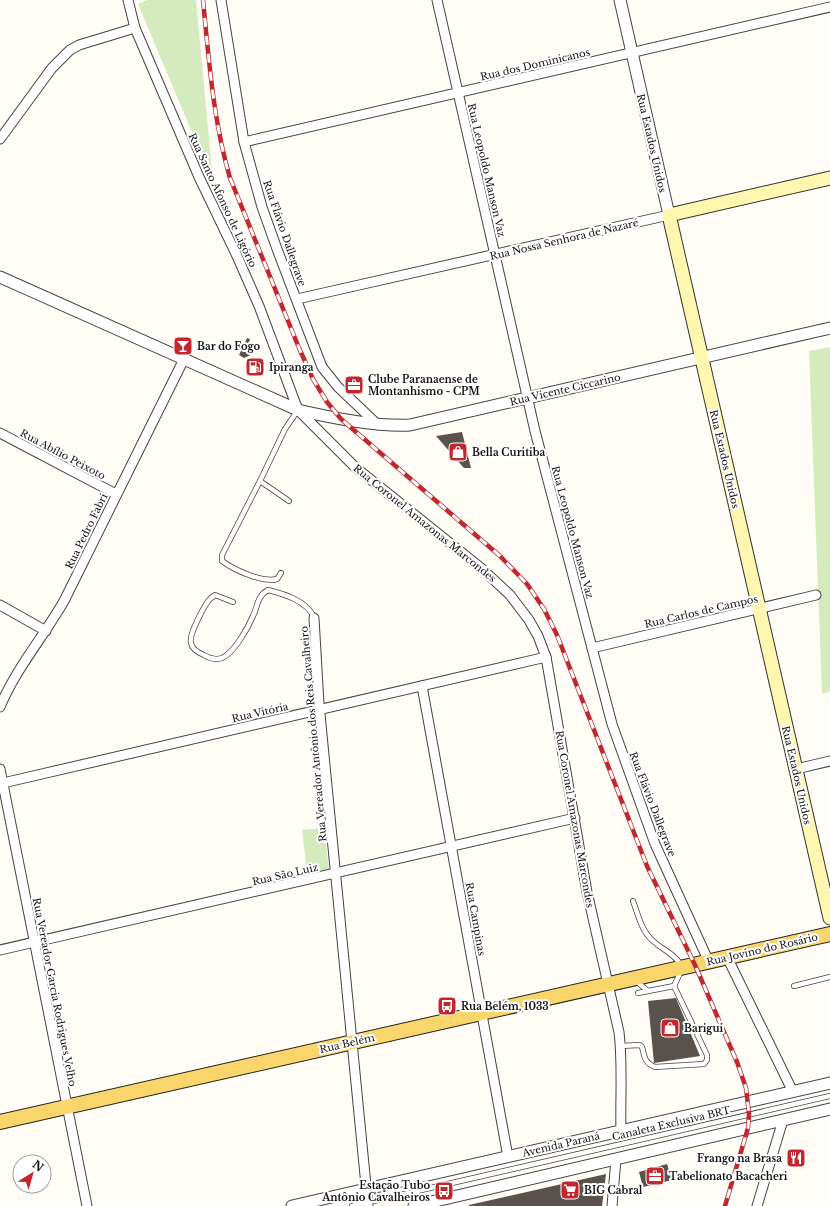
<svg xmlns="http://www.w3.org/2000/svg" width="830" height="1206" font-family="'Libre Baskerville',serif">
<style>
.green{fill:#d5ebbd}
.building{fill:#5a524d}
.lines{fill:none;stroke-linecap:round;stroke-linejoin:round}
.service-casing{stroke:#444;stroke-width:6}
.minor-casing{stroke:#444;stroke-width:11}
.tertiary-casing{stroke:#444;stroke-width:13}
.secondary-casing{stroke:#333;stroke-width:15}
.primary-casing{stroke:#222;stroke-width:16}
.service{stroke:#fff;stroke-width:4.5}
.minor{stroke:#fff;stroke-width:9}
.tertiary{stroke:#fff;stroke-width:11}
.secondary{stroke:#fff6b0;stroke-width:13}
.primary{stroke:#f9d66b;stroke-width:14}
.rail-casing{stroke:#c4262e;stroke-width:4.5}
.rail{stroke:#fff;stroke-width:3;stroke-dasharray:9;stroke-linecap:butt}
.labels{text-anchor:middle;stroke-width:4;stroke-linejoin:round;paint-order:stroke}
.street-label{font-size:10px;fill:#111;stroke:#fff}
.poi-label{font-size:10px;font-weight:bold;fill:#111;stroke:#fff;text-anchor:start}
</style>
<rect width="100%" height="100%" fill="#fffdf5"/>
<g class="green">
<path d="M148,0H196L213,182L138,4Z"/>
<path d="M830,347V691L822,694L809,351Z"/>
<path d="M324,828L329,870L307,872L302,830Z"/>
</g>
<g class="building">
<path d="M247,338L250,339L247,347L255,350L253,354L244,358L239,355Z"/>
<path d="M462,432L471,468H464L436,436Z"/>
<path d="M676,998L700,1056L654,1063L648,1001Z"/>
<path d="M667,1164L672,1180L643,1187L639,1172Z"/>
<path d="M606,1174L602,1206H469V1205Z"/>
</g>
<g class="lines">
<defs>
<g id="service">
<path d="M260,481L222,555V561C234,570 263,583 277,579L281,573"/>
<path d="M289,501L260,481L285,429L298,410"/>
<path d="M233,602L215,595C214,596 212,597 210,599C205,604 188,636 191,643C192,649 199,653 204,655C209,658 216,660 222,658C234,653 248,628 253,616C258,606 257,596 268,590C284,594 308,601 314,618"/>
<path d="M633,901C638,914 641,930 652,940C662,950 673,952 681,965"/>
<path d="M636,981L648,991"/>
<path d="M674,986L681,971"/>
<path d="M794,986L830,977"/>
<path d="M638,993L674,986"/>
<path d="M620,1046L640,1045L642,1047C645,1058 644,1062 655,1067L704,1064L707,1060V1055L674,986"/>
<path d="M352,1206L830,1096"/>
</g>
<g id="minor">
<path d="M128,0L135,28L199,177L237,256L259,306L298,410L355,467L481,568L510,595L529,620L538,636L546,657L587,892L619,1032C623,1065 620,1098 621,1131"/>
<path d="M221,0L244,142L262,207L277,249L322,367L338,387L378,425"/>
<path d="M437,0L535,431L612,724L655,844L709,962"/>
<path d="M0,139L52,68L70,50L79,45L135,28"/>
<path d="M244,142L830,7"/>
<path d="M297,299L669,215"/>
<path d="M0,433L116,494"/>
<path d="M0,605L46,631"/>
<path d="M314,618L319,704L368,1206"/>
<path d="M592,648L816,595"/>
<path d="M422,686L508,1157"/>
<path d="M0,707C15,670 44,636 64,601L184,359"/>
<path d="M0,769L87,1206"/>
<path d="M796,769L830,761"/>
<path d="M3,783L546,657"/>
<path d="M0,950L575,818"/>
<path d="M727,957L793,1092"/>
<path d="M612,1206L616,1159"/>
<path d="M757,1206L783,1120"/>
</g>
<g id="tertiary">
<path d="M620,0L669,215"/>
<path d="M0,277L298,410C332,418 375,427 410,425L830,328"/>
<path d="M292,1206L830,1083"/>
<path d="M414,1206L830,1109"/>
</g>
<path id="secondary" d="M830,178L669,215L830,918"/>
<path id="primary" d="M0,1122L830,934"/>
</defs>
<use href="#service" class="service-casing"/>
<use href="#minor" class="minor-casing"/>
<use href="#tertiary" class="tertiary-casing"/>
<use href="#secondary" class="secondary-casing"/>
<use href="#primary" class="primary-casing"/>
<use href="#service" class="service"/>
<use href="#minor" class="minor"/>
<use href="#tertiary" class="tertiary"/>
<use href="#secondary" class="secondary"/>
<use href="#primary" class="primary"/>
<defs>
<path id="rail" d="M203,0C209,60 213,120 230,178L299,348L313,379L327,402L341,419L500,556L527,584L544,609L557,635L647,866L695,965L737,1062L746,1088L749,1114L748,1128L725,1206"/>
</defs>
<use href="#rail" class="rail-casing"/>
<use href="#rail" class="rail"/>
</g>
<defs>
<symbol id="bar-square" viewBox="-11 -11 22 22"><rect x="-9" y="-9" width="18" height="18" rx="4" fill="#c4262e" stroke="#fff"/><path d="M-6-5H6L.8 .8V4.5H3.5V6h-7V4.5H-.8V.8Z" fill="#fff"/></symbol>
<symbol id="fuel-square" viewBox="-11 -11 22 22"><rect x="-9" y="-9" width="18" height="18" rx="4" fill="#c4262e" stroke="#fff"/><path d="M-5.5-6h7V0h2V4h1.3V-2.5L3-4.5l.8-.8L6-3V5H2.5V1h-1V6h-7ZM-4.2-4.7v3.2H.2V-4.7Z" fill="#fff"/></symbol>
<symbol id="office-square" viewBox="-11 -11 22 22"><rect x="-9" y="-9" width="18" height="18" rx="4" fill="#c4262e" stroke="#fff"/><path d="M-6-3h4V-5.5h4V-3h4V5H-6ZM-1-4.5V-3h2v-1.5ZM-6 0V1H6V0Z" fill="#fff"/></symbol>
<symbol id="shop-square" viewBox="-11 -11 22 22"><rect x="-9" y="-9" width="18" height="18" rx="4" fill="#c4262e" stroke="#fff"/><path d="M-5-2.5h2.3a2.7 3.5 0 0 1 5.4 0H5L5.5 6h-11ZM-1.5-2.5h3a1.5 2.3 0 0 0-3 0Z" fill="#fff"/></symbol>
<symbol id="bus-square" viewBox="-11 -11 22 22"><rect x="-9" y="-9" width="18" height="18" rx="4" fill="#c4262e" stroke="#fff"/><path d="M-5-6H5V4H4V6H2V4H-2V6H-4V4H-5ZM-3.5-4V0h7V-4ZM-3.5 1.2v1.5H-2V1.2ZM2 1.2v1.5H3.5V1.2Z" fill="#fff"/></symbol>
<symbol id="restaurant-square" viewBox="-11 -11 22 22"><rect x="-9" y="-9" width="18" height="18" rx="4" fill="#c4262e" stroke="#fff"/><path d="M-5-6h1v4h1v-4h1v4h1v-4h1v5L-1.5 .5V6h-2V.5L-5-1ZM5-6V6H3V1.5H1.5Q1.5-4 5-6Z" fill="#fff"/></symbol>
<symbol id="supermarket-square" viewBox="-11 -11 22 22"><rect x="-9" y="-9" width="18" height="18" rx="4" fill="#c4262e" stroke="#fff"/><path d="M-6-5.5h2.5l.6 2H6L4.5 2H-2.5L-4.4-4H-6ZM-1.5 3.2a1.3 1.3 0 1 0 .1 0ZM3 3.2a1.3 1.3 0 1 0 .1 0Z" fill="#fff"/></symbol>
</defs>
<g fill-rule="evenodd">
<use href="#bar-square" x="172" y="335" width="22" height="22"/>
<use href="#fuel-square" x="244" y="356" width="22" height="22"/>
<use href="#office-square" x="343" y="374" width="22" height="22"/>
<use href="#shop-square" x="447" y="441" width="22" height="22"/>
<use href="#bus-square" x="436" y="995" width="22" height="22"/>
<use href="#shop-square" x="659" y="1017" width="22" height="22"/>
<use href="#restaurant-square" x="785" y="1147" width="22" height="22"/>
<use href="#office-square" x="644" y="1165" width="22" height="22"/>
<use href="#supermarket-square" x="559" y="1179" width="22" height="22"/>
<use href="#bus-square" x="433" y="1180" width="22" height="22"/>
</g>
<g class="labels">
<g class="street-label">
<text transform="translate(535 64) rotate(-13)" y="4">Rua dos Dominicanos</text>
<text transform="translate(652 143) rotate(77)" y="4">Rua Estados Unidos</text>
<text transform="translate(487 170) rotate(77)" y="4">Rua Leopoldo Manson Vaz</text>
<text transform="translate(223 200) rotate(65)" y="4">Rua Santo Afonso de Ligório</text>
<text transform="translate(285 233) rotate(71)" y="4">Rua Flávio Dallegrave</text>
<text transform="translate(564 239) rotate(-13)" y="4">Rua Nossa Senhora de Nazaré</text>
<text transform="translate(565 389) rotate(-13)" y="4">Rua Vicente Ciccarino</text>
<text transform="translate(63 454) rotate(28)" y="4">Rua Abílio Peixoto</text>
<text transform="translate(725 459) rotate(77)" y="4">Rua Estados Unidos</text>
<text transform="translate(425 523) rotate(39)" y="4">Rua Coronel Amazonas Marcondes</text>
<text transform="translate(86 531) rotate(-64)" y="4">Rua Pedro Fabri</text>
<text transform="translate(573 532) rotate(75)" y="4">Rua Leopoldo Manson Vaz</text>
<text transform="translate(701 611) rotate(-13)" y="4">Rua Carlos de Campos</text>
<text transform="translate(260 712) rotate(-13)" y="4">Rua Vitória</text>
<text transform="translate(313 734) rotate(-95)" y="4">Rua Vereador Antônio dos Reis Cavalheiro</text>
<text transform="translate(797 775) rotate(77)" y="4">Rua Estados Unidos</text>
<text transform="translate(653 804) rotate(69)" y="4">Rua Flávio Dallegrave</text>
<text transform="translate(575 819) rotate(80)" y="4">Rua Coronel Amazonas Marcondes</text>
<text transform="translate(285 874) rotate(-13)" y="4">Rua São Luiz</text>
<text transform="translate(476 919) rotate(80)" y="4">Rua Campinas</text>
<text transform="translate(762 949) rotate(-13)" y="4">Rua Jovino do Rosário</text>
<text transform="translate(55 992) rotate(79)" y="4">Rua Vereador Garcia Rodrigues Velho</text>
<text transform="translate(347 1043) rotate(-13)" y="4">Rua Belém</text>
<text transform="translate(671 1123) rotate(-13)" y="4">Canaleta Exclusiva BRT</text>
<text transform="translate(561 1144) rotate(-13)" y="4">Avenida Paraná</text>
</g>
<g class="poi-label">
<text x="197" y="350">Bar do Fogo</text>
<text x="269" y="371">Ipiranga</text>
<text x="368" y="383">Clube Paranaense de<tspan x="368" dy="12">Montanhismo - CPM</tspan></text>
<text x="472" y="456">Bella Curitiba</text>
<text x="461" y="1010">Rua Belém, 1033</text>
<text x="684" y="1032">Barigui</text>
<text x="782" y="1162" text-anchor="end">Frango na Brasa</text>
<text x="669" y="1180">Tabelionato Bacacheri</text>
<text x="430" y="1189" text-anchor="end">Estação Tubo<tspan x="430" dy="12">Antônio Cavalheiros</tspan></text>
<text x="584" y="1194">BIG Cabral</text>
</g>
</g>
<g transform="translate(32 1174) rotate(37)"><circle r="19" fill="#ffffff" stroke="#a0a0a0"/>
<path d="M0-3L7 15L0 10L-7 15Z" fill="#c4262e"/>
<text y="-6" font-size="11" font-weight="bold" text-anchor="middle" fill="#111111">N</text>
</g>
</svg>
